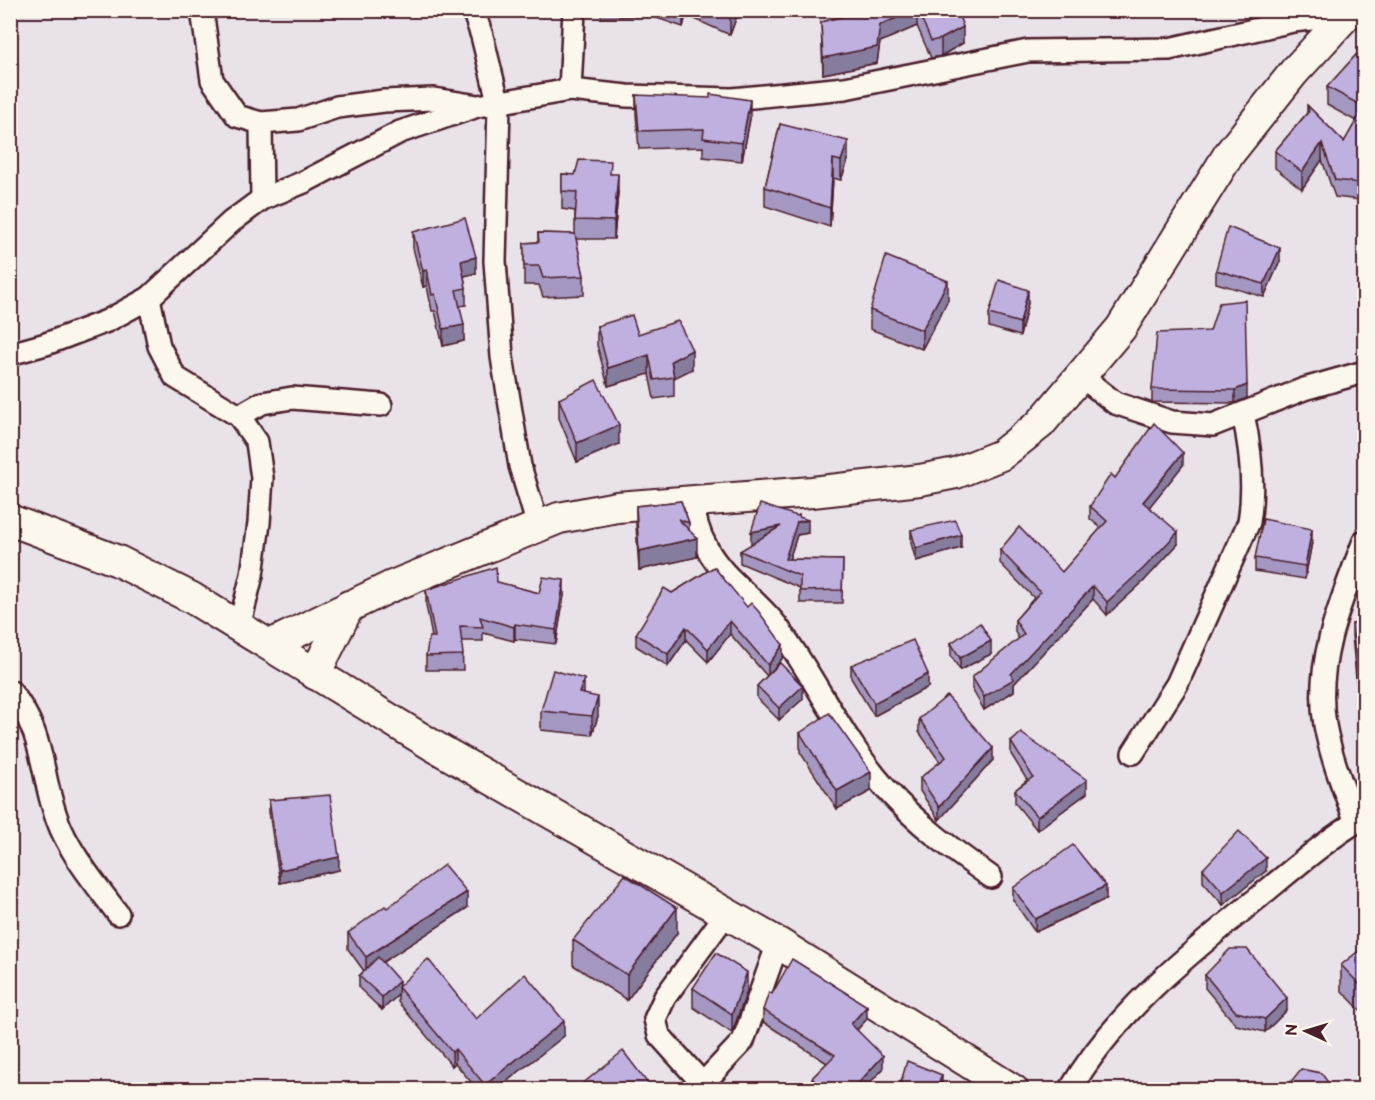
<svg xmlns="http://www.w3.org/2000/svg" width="1375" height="1100" font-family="'Balsamiq Sans',sans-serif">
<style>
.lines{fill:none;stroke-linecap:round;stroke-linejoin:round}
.minor-casing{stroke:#4a1f2b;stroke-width:26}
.secondary-casing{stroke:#4a1f2b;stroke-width:34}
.minor{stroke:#fbf7ec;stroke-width:21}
.secondary{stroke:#fbf7ec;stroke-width:30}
.wall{fill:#a497c1;stroke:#4a1f2b;stroke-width:1.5}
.shaded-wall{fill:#867b9d;stroke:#4a1f2b;stroke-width:1.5}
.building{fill:#bfb0e0;stroke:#4a1f2b;stroke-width:1.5}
</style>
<rect width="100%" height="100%" fill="#e9e2e8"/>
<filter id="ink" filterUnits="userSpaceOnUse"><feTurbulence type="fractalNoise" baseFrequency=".0167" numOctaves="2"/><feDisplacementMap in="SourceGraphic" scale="12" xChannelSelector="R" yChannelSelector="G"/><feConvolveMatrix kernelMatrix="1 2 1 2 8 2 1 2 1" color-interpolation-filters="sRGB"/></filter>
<g filter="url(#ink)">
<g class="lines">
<defs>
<g id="minor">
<path d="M202,10L212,80L237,116L261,123L298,120L337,107L384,101L434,99L478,106L570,90L627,96L732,99L845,88L1028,51L1169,49L1293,21L1346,15"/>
<path d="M473,10L482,36L499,105L495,261L502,357L520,466L538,526"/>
<path d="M570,90L574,10"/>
<path d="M261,123L262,199"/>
<path d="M149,298L159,346L175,377L239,416L257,442L262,478L259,523L252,575L239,627"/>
<path d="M10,354L46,344L107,321L149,298L231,222L262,199L304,182L400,132L472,108"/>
<path d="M1081,376L1115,403L1172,422L1213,425L1304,389L1364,372"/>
<path d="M239,416L262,403L292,398L381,405"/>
<path d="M693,501C694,519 698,532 707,548C723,579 756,598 777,626C816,678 843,741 886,789C917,824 953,850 991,877"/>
<path d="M10,691C48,736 39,779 61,829C75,860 98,887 118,914"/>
<path d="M1133,753L1177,684L1249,522C1255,485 1251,450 1243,414"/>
<path d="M1356,822C1344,790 1331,758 1325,725C1314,662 1342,598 1364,541"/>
<path d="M703,1084L659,1035L655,1019L665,997L726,914"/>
<path d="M697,1090L743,1041L778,943"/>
<path d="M1070,1090C1116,1011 1189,954 1259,897C1292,870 1327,839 1364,817"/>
</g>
<g id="secondary">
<path d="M10,520L118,561L192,598L432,745L778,943L1013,1090"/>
<path d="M270,645L390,587L559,518L617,507L812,492L920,480L956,473L1001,455L1040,424L1121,328L1229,154L1294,72L1351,10"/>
<path d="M315,674L349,606"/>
</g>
</defs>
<use href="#minor" class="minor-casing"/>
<use href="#secondary" class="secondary-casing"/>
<use href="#minor" class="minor"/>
<use href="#secondary" class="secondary"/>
</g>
<g class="wall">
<path d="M601,10H739L730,35L686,15L683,27L651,16L601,17Z"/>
<path d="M853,10H957L963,43L941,56L931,58L917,26L880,42L877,63L823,74L821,22L854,14Z"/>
<path d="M1365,45V195L1360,200L1335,197L1322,160L1302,189L1275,168V151L1307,113V105L1344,142L1356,121L1327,105V87Z"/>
<path d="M636,95L750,119L742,161L703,157V147L639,149L636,114Z"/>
<path d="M780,124L848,160L841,180L833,178L830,227L765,206V187Z"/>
<path d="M562,174L575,175L611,174L618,192L614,239H576L584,276V295L543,297L539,285H524V243L538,242V233L575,234V211L562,209Z"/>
<path d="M413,232L476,273L464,276L466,288V305L460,306L464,341L443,346L435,311H432L427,286L423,287L413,248Z"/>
<path d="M1280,261L1264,297L1216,283V270Z"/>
<path d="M948,300L922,349L870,329V310Z"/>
<path d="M1028,303L1020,336L989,327V314Z"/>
<path d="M1360,319L1365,322V335L1360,332Z"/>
<path d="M597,326L638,334L692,369L674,378V396L654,399L649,374L608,386L597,345Z"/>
<path d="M1210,331L1247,398L1235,403L1152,402V389Z"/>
<path d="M559,399L619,444L577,462L559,418Z"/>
<path d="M1183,465L1149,507L1178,544L1144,581L1107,615L1093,599L1014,684V691L984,710L972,689V677L1019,639L1015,632V620L1034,598L1000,563V550L1062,572L1101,528L1090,519V506L1115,478Z"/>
<path d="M681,501L689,523V530L697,557L639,570L636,525V506Z"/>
<path d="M799,517L808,533L797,535L789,559L843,560L842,603H800V588L740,563V551Z"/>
<path d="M911,530L961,548L916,561L911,543Z"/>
<path d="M1312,542L1305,579L1255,571V558Z"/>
<path d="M714,567L783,657L777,666L803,699L779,720L757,698V686L767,676L730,634L708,662L686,640L668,666L636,646V634L672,593Z"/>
<path d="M497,582L539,593L564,595L556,644L515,639L514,641L483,633V641H462L463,670H426V656L432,637L426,605V590Z"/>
<path d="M1365,622V710H1359L1352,636V624Z"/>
<path d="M951,643L991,654L960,670L951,656Z"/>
<path d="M851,665L928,687L874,716L851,678Z"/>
<path d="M584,694L598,716L592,735L541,730V711Z"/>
<path d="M919,719L993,760L939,820L920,791V778L940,762L919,732Z"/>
<path d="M800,733L871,791L837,809L800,752Z"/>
<path d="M1011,742L1087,793L1037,830L1015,803V790L1027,780L1011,754Z"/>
<path d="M269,800L339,870L280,883L269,812Z"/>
<path d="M1203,869L1266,871L1223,905L1203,882Z"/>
<path d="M1013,888L1106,899L1035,932L1013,900Z"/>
<path d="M387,908H467L382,962L399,986L476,1019L564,1036L497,1089H477L455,1063L452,1066L398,1002V995L382,1010L359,988V976L364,971L348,949V933Z"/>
<path d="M677,933L627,1000L573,965V940Z"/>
<path d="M1365,946V1015L1341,990V965Z"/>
<path d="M1205,975L1287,1010L1265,1032L1236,1025L1205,988Z"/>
<path d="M693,988L747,991L732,1033L693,1007Z"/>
<path d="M772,994L867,1019L857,1030L883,1069L864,1089H812V1078L827,1063L763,1022V1010Z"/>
</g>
<g class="shaded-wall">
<path d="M683,10H686V15L683,27Z"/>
<path d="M733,10H739L730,35V17Z"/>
<path d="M915,10H917V26L880,42L877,63L823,74V58L880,25Z"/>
<path d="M963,27V43L941,56V39Z"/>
<path d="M750,100V119L742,161V143Z"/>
<path d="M848,141V160L841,180V161Z"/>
<path d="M1322,143V160L1302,189V172Z"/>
<path d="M833,159V178L830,227V208Z"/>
<path d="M618,174V192L614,239V221Z"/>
<path d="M1365,177V195L1360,200V183Z"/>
<path d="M1280,248V261L1264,297V284Z"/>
<path d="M476,257V273L461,277V261Z"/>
<path d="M427,270V286L423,287V271Z"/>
<path d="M948,281V300L922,349V330Z"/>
<path d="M1028,290V303L1020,336V323Z"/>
<path d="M464,325V341L443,346V329Z"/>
<path d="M692,350V369L674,378L671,361Z"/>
<path d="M649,355V374L608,386V368Z"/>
<path d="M1247,385V398L1235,403V390Z"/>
<path d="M619,425V444L577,462V443Z"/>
<path d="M1183,453V465L1143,515V502Z"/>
<path d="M799,515V522L808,520V533L797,535L786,570L785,559Z"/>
<path d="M781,526L751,545V532Z"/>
<path d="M1312,529V542L1305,579V566Z"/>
<path d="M1178,532V544L1144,581L1107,615V602Z"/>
<path d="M961,535V548L916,561V548Z"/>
<path d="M697,538V557L639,570V551Z"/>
<path d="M564,580V595L556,644V630Z"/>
<path d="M1093,586V599L1014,684V691L984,710V697L1011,674Z"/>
<path d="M730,621V634L708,662V649Z"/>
<path d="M515,624V639L514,641V627Z"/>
<path d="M686,627V640L668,666V654Z"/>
<path d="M991,641V654L960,670V658Z"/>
<path d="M783,645V657L768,677V665Z"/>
<path d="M928,674V687L874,716V703Z"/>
<path d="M584,679V698L579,693Z"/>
<path d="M803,686V699L779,720V708Z"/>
<path d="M598,697V716L592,735V716Z"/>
<path d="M993,748V760L939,820V807Z"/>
<path d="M871,772V791L837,809V791Z"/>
<path d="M1087,780V793L1037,830V817Z"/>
<path d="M339,857V870L280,883V870Z"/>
<path d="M1266,858V871L1223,905V892Z"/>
<path d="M1106,886V899L1035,932V919Z"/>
<path d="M467,892V908L366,973V957Z"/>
<path d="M677,908V933L627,1000V975Z"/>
<path d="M747,972V991L732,1033V1014Z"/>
<path d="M399,981L398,995L382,1010V997Z"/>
<path d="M1287,998V1010L1265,1032V1019Z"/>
<path d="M867,1006V1019L851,1036V1024Z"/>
<path d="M564,1021V1036L497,1089H485V1085Z"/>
<path d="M455,1049V1063L452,1066V1052Z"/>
<path d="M883,1056V1069L864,1089H853Z"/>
<path d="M942,1075V1089H936Z"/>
</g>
<g class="building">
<path d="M716,10H733L730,17Z"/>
<path d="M861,10H915L880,25L877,47L823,58L821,22L861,12Z"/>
<path d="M918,10H957L963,27L941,39L931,41Z"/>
<path d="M1365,45V177L1360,183L1335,180L1322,143L1302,172L1275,151L1309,111L1307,105L1344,142L1364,107L1327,87Z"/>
<path d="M710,94L750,100L742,143L703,138L704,129L639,131L636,95L710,98Z"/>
<path d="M780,124L848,141L841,161L833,159L830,208L765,187Z"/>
<path d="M579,160L611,161L610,174H618L614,221L575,220L577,192L562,191V174L575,175Z"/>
<path d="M465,218L476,257L461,261L466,288L456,290L464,325L443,329L435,294L432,295L427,270L423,271L413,232Z"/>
<path d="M1228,227L1280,248L1264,284L1216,270Z"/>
<path d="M538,233L575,234L584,276L543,278L539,266H524V243L539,242Z"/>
<path d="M886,256L948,281L922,330L870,310Z"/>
<path d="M999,280L1028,290L1020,323L989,314Z"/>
<path d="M1245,300L1247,385L1235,390L1152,389L1157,333L1210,331L1219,303Z"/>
<path d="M1365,310V322L1360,319Z"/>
<path d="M632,315L638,334L678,321L692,350L671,361L674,377L654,380L649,355L608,368L597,326Z"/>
<path d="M596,380L619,425L577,443L559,399Z"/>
<path d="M1154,423L1183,453L1143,502L1178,532L1144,568L1107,602L1093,586L1011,674L1014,679L984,697L972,677L1024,634L1015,620L1040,592L1000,550L1019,527L1062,572L1107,521L1090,506L1111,474L1115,478Z"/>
<path d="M681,501L689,523L678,519L697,538L639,551L636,506Z"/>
<path d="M760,504L797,516L799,515V517L808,520L797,522L785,559L843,560L842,590L800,591V576L740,551L781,526L751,532Z"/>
<path d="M1263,519L1312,529L1305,566L1255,558Z"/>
<path d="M955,520L961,535L916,548L911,530Z"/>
<path d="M496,567L497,582L539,593L543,577L564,580L556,630L515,624L514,627L480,617L483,627L460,626L463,655L426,656L429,637H435L426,590Z"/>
<path d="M714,567L747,607L751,603L759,612L783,645L768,665L730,621L708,649L686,627L668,654L636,634L664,588L672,593Z"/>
<path d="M1365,622V697L1359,698L1352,624Z"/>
<path d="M980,623L991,641L960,658L951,643Z"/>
<path d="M913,640L928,674L874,703L851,665Z"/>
<path d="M780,663L803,686L779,708L757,686Z"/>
<path d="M553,670L584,679L579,693L598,697L592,716L541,711Z"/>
<path d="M947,696L993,748L939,807L920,778L946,757L919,719Z"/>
<path d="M829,713L871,772L837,791L800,733Z"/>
<path d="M1021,733L1087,780L1037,817L1015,790L1033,777L1011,742Z"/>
<path d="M330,795L339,857L280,870L269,800Z"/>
<path d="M1239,831L1266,858L1223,892L1203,869Z"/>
<path d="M1073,845L1106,886L1035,919L1013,888Z"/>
<path d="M444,865L467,892L366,957L348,933L385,906L387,908Z"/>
<path d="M625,875L677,908L627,975L573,940Z"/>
<path d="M1365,946V990L1341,965Z"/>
<path d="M1230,949H1247L1287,998L1265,1019L1236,1012L1205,975Z"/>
<path d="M716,953L747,972L732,1014L693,988Z"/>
<path d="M378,957L399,981L382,997L359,976Z"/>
<path d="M428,959L476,1019L525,974L564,1021L485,1085L455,1049L452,1052L398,987Z"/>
<path d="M792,959L867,1006L851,1024L883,1056L853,1089H822L812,1078L835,1055L763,1010L769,992L772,994Z"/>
<path d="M623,1051L649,1085L643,1089H576Z"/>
<path d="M907,1061L942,1075L936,1089H899Z"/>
<path d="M1301,1069L1321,1073L1333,1089H1285Z"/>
</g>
</g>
<rect width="1375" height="1100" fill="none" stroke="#fbf7ec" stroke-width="36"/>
<rect x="18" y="18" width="1339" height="1064" fill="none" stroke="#4a1f2b" stroke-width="2" filter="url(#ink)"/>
<g transform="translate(1306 1031) rotate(274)" stroke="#fbf7ec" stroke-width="4.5" paint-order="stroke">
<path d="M0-4.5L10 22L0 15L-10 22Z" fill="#4a1f2b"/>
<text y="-9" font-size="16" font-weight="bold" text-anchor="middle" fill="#4a1f2b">N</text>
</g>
</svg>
